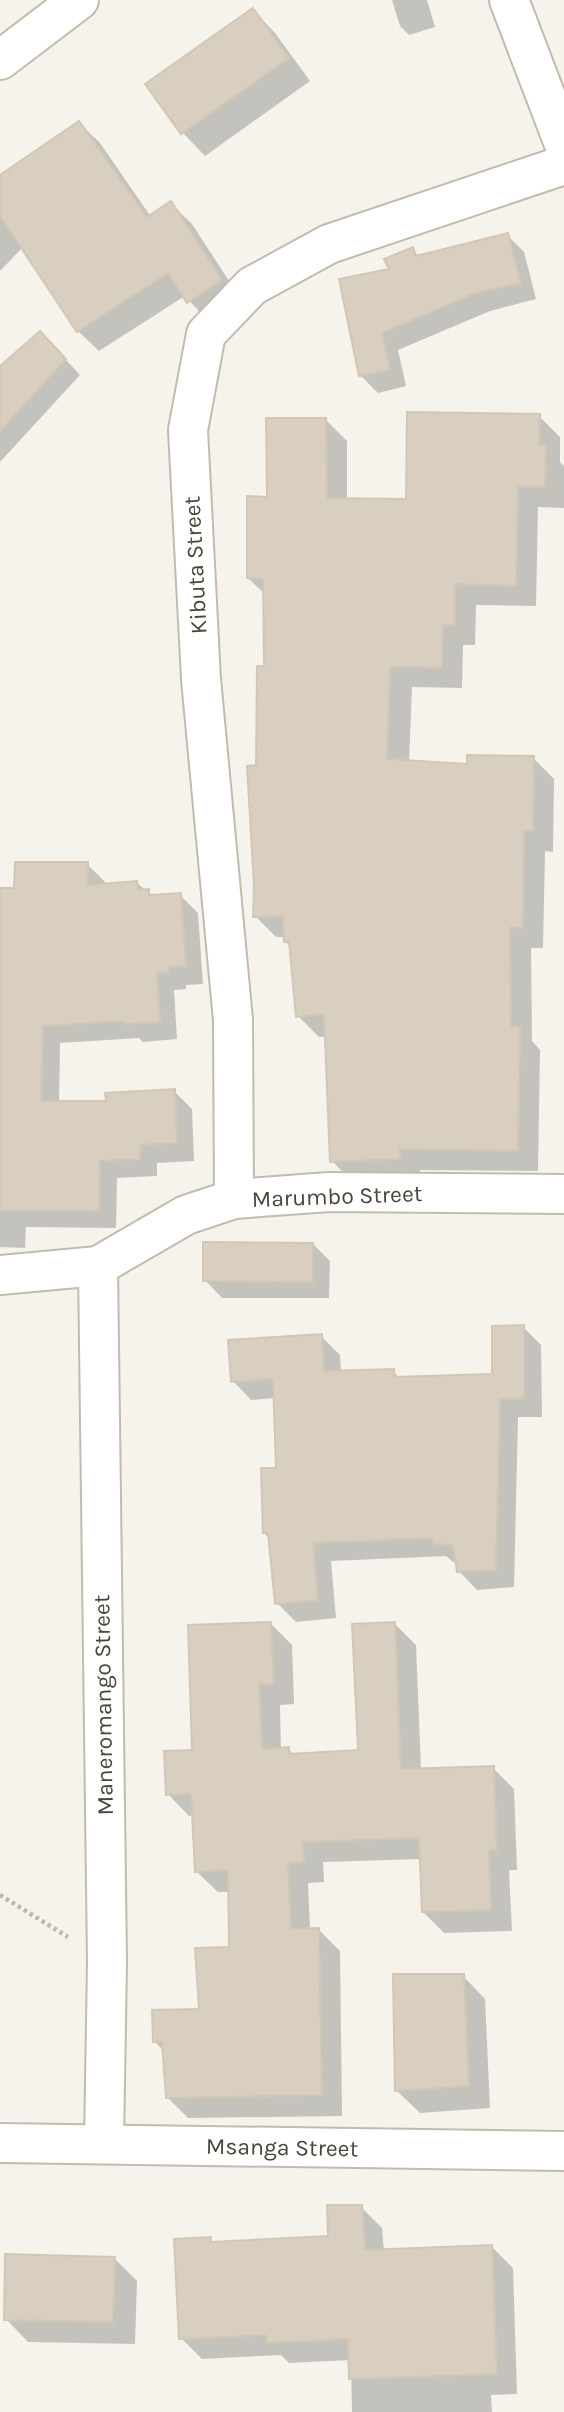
<svg xmlns="http://www.w3.org/2000/svg" width="564" height="2412" font-family="Karla,sans-serif">
<style>
.shadow{fill:#0003}
.building{fill:#d8cfc1;stroke:#d3c7b4;stroke-width:2}
.lines{fill:none;stroke-linecap:round;stroke-linejoin:round}
.minor-casing{stroke:#c2bbae;stroke-width:42}
.path{stroke:#c4b79f;stroke-width:4.5;stroke-dasharray:3.5 3.5;stroke-linecap:butt}
.minor{stroke:#fff;stroke-width:38}
.labels{text-anchor:middle;stroke-width:5;stroke-linejoin:round;paint-order:stroke}
.street-label{font-size:23px;fill:#4b4439;stroke:#fff}
</style>
<rect width="100%" height="100%" fill="#f6f3ec"/>
<g class="shadow">
<path d="M392,0H427L435,27L409,35L400,26Z"/>
<path d="M253,10L275,33L310,81L205,156L183,133L148,85Z"/>
<path d="M79,123L100,143L151,217L171,204L192,224L242,301L209,322L185,296L99,351L78,331L23,247L0,271V177Z"/>
<path d="M507,235L524,252L536,299L490,311L398,350L406,386L378,393L361,376L391,271L412,249L419,257Z"/>
<path d="M55,348L80,375L0,462V368Z"/>
<path d="M539,416L560,437V462L564,466V508L538,507L536,606L476,605L475,645H463L462,688L412,687L409,762L469,766L533,758L554,779L553,852L545,851L543,948H531L532,1041L540,1050L538,1171L420,1170V1180L353,1182L332,1161L327,1037H319L298,1016L292,948L286,942V937H276L255,916L258,767L265,667V594L248,578L268,498L326,420L347,441V500L407,501Z"/>
<path d="M87,864L105,882V885L137,883L154,897L180,895L198,913L203,984L186,985V989L174,990L177,1039L143,1042L139,1038L60,1043L59,1103H108L174,1091L192,1109L194,1161L157,1163V1176L117,1178L116,1228L26,1227L25,1248L0,1247V889L16,890Z"/>
<path d="M313,1244L330,1261L329,1298H222L205,1280Z"/>
<path d="M523,1327L541,1345L542,1417H518L514,1587L477,1590L459,1571L457,1562H453L446,1556L331,1561L336,1618L296,1622L277,1603L270,1539L264,1533L278,1469L275,1398L251,1400L233,1381L321,1336L340,1355L341,1373L393,1371L400,1379L494,1376Z"/>
<path d="M271,1624L292,1645L294,1704L280,1705L281,1750L288,1749L295,1756L360,1751L395,1624L416,1645L421,1770L493,1768L514,1789L517,1870H509L512,1931L444,1933L423,1912L422,1859L323,1862L324,1882L308,1883L310,1930H319L340,1951L342,2116L188,2118L167,2097L165,2052L155,2042L201,2011L231,1948L230,1892H218L196,1871L193,1815L189,1816L168,1794Z"/>
<path d="M463,1976L485,1999L490,2108L420,2113L397,2091Z"/>
<path d="M361,2207L382,2228L384,2251L492,2247L513,2268L517,2394L491,2395L492,2412H352L351,2360L289,2363L281,2355L202,2359L181,2338L210,2239L215,2244L330,2238Z"/>
<path d="M114,2258L137,2281L135,2344L28,2342L6,2319Z"/>
</g>
<g class="building">
<path d="M253,8L289,58L181,134L145,84Z"/>
<path d="M79,121L147,217L171,201L222,280L187,303L168,273L77,332L0,216V175Z"/>
<path d="M508,233L521,283L473,294L382,333L390,370L359,376L339,279L389,269L384,259L413,247L416,256Z"/>
<path d="M40,331L66,359L0,431V366Z"/>
<path d="M407,412L540,414L539,445H546L545,487H518L516,586L455,584V625H443L442,668L391,667L390,669L387,759L467,764V755L534,756L533,831H524L523,928L510,927L511,1027H520L518,1151L400,1149V1159L330,1162L324,1014L296,1017L289,942H284L283,916L253,917L254,885L247,766L256,765L257,666H264L263,579L247,578V496L267,497L266,418H326L327,498L406,499Z"/>
<path d="M15,862H88V885L137,881L138,890L149,889V895L181,893L186,966L169,967V972L157,973L160,1022L123,1024V1021L43,1026L41,1101H106L105,1093L175,1089L177,1143L140,1145V1159L100,1161L99,1211L0,1210V888H14Z"/>
<path d="M203,1242L313,1243V1282L203,1281Z"/>
<path d="M524,1325V1399H500L496,1570L457,1572L453,1545L433,1544V1538L313,1543L318,1600L275,1604L268,1533H263L261,1468H276L273,1379L231,1382L228,1340L322,1334L324,1371L394,1369V1377L492,1374V1326Z"/>
<path d="M271,1622L274,1684H259L262,1749L289,1747V1754L358,1750L352,1624L395,1622L401,1769L494,1766L497,1850H489L491,1910L422,1912L419,1838L303,1842L304,1862L288,1863L291,1929L319,1928L322,2095L166,2098L162,2042H153L152,2010L199,2009L195,1948L229,1947L228,1870L195,1872L191,1794L166,1795L164,1751L192,1750L188,1625Z"/>
<path d="M393,1974H464L469,2086L395,2091Z"/>
<path d="M327,2205H362L365,2250L492,2245L497,2374L349,2379L348,2339L267,2343L266,2335L179,2339L174,2239L211,2237V2242L328,2236Z"/>
<path d="M5,2254L115,2257L113,2322L4,2320Z"/>
</g>
<g class="lines">
<defs>
<g id="minor">
<path d="M509,0L564,144"/>
<path d="M0,60L79,0"/>
<path d="M234,1199L233,1020L201,679L188,430L206,334L252,286L329,244L564,165"/>
<path d="M98,1266L107,1962L104,2144"/>
<path d="M0,1275L98,1266L186,1215L234,1199L329,1192L564,1194"/>
<path d="M0,2143L564,2151"/>
</g>
</defs>
<use href="#minor" class="minor-casing"/>
<path class="path" d="M0,1895L68,1937"/>
<use href="#minor" class="minor"/>
</g>
<g class="labels">
<g class="street-label">
<text transform="translate(195 565) rotate(-93)" y="8">Kibuta Street</text>
<text transform="translate(337 1196) rotate(-2)" y="8">Marumbo Street</text>
<text transform="translate(103 1705) rotate(-91)" y="8">Maneromango Street</text>
<text transform="translate(282 2147) rotate(1)" y="8">Msanga Street</text>
</g>
</g>
</svg>
